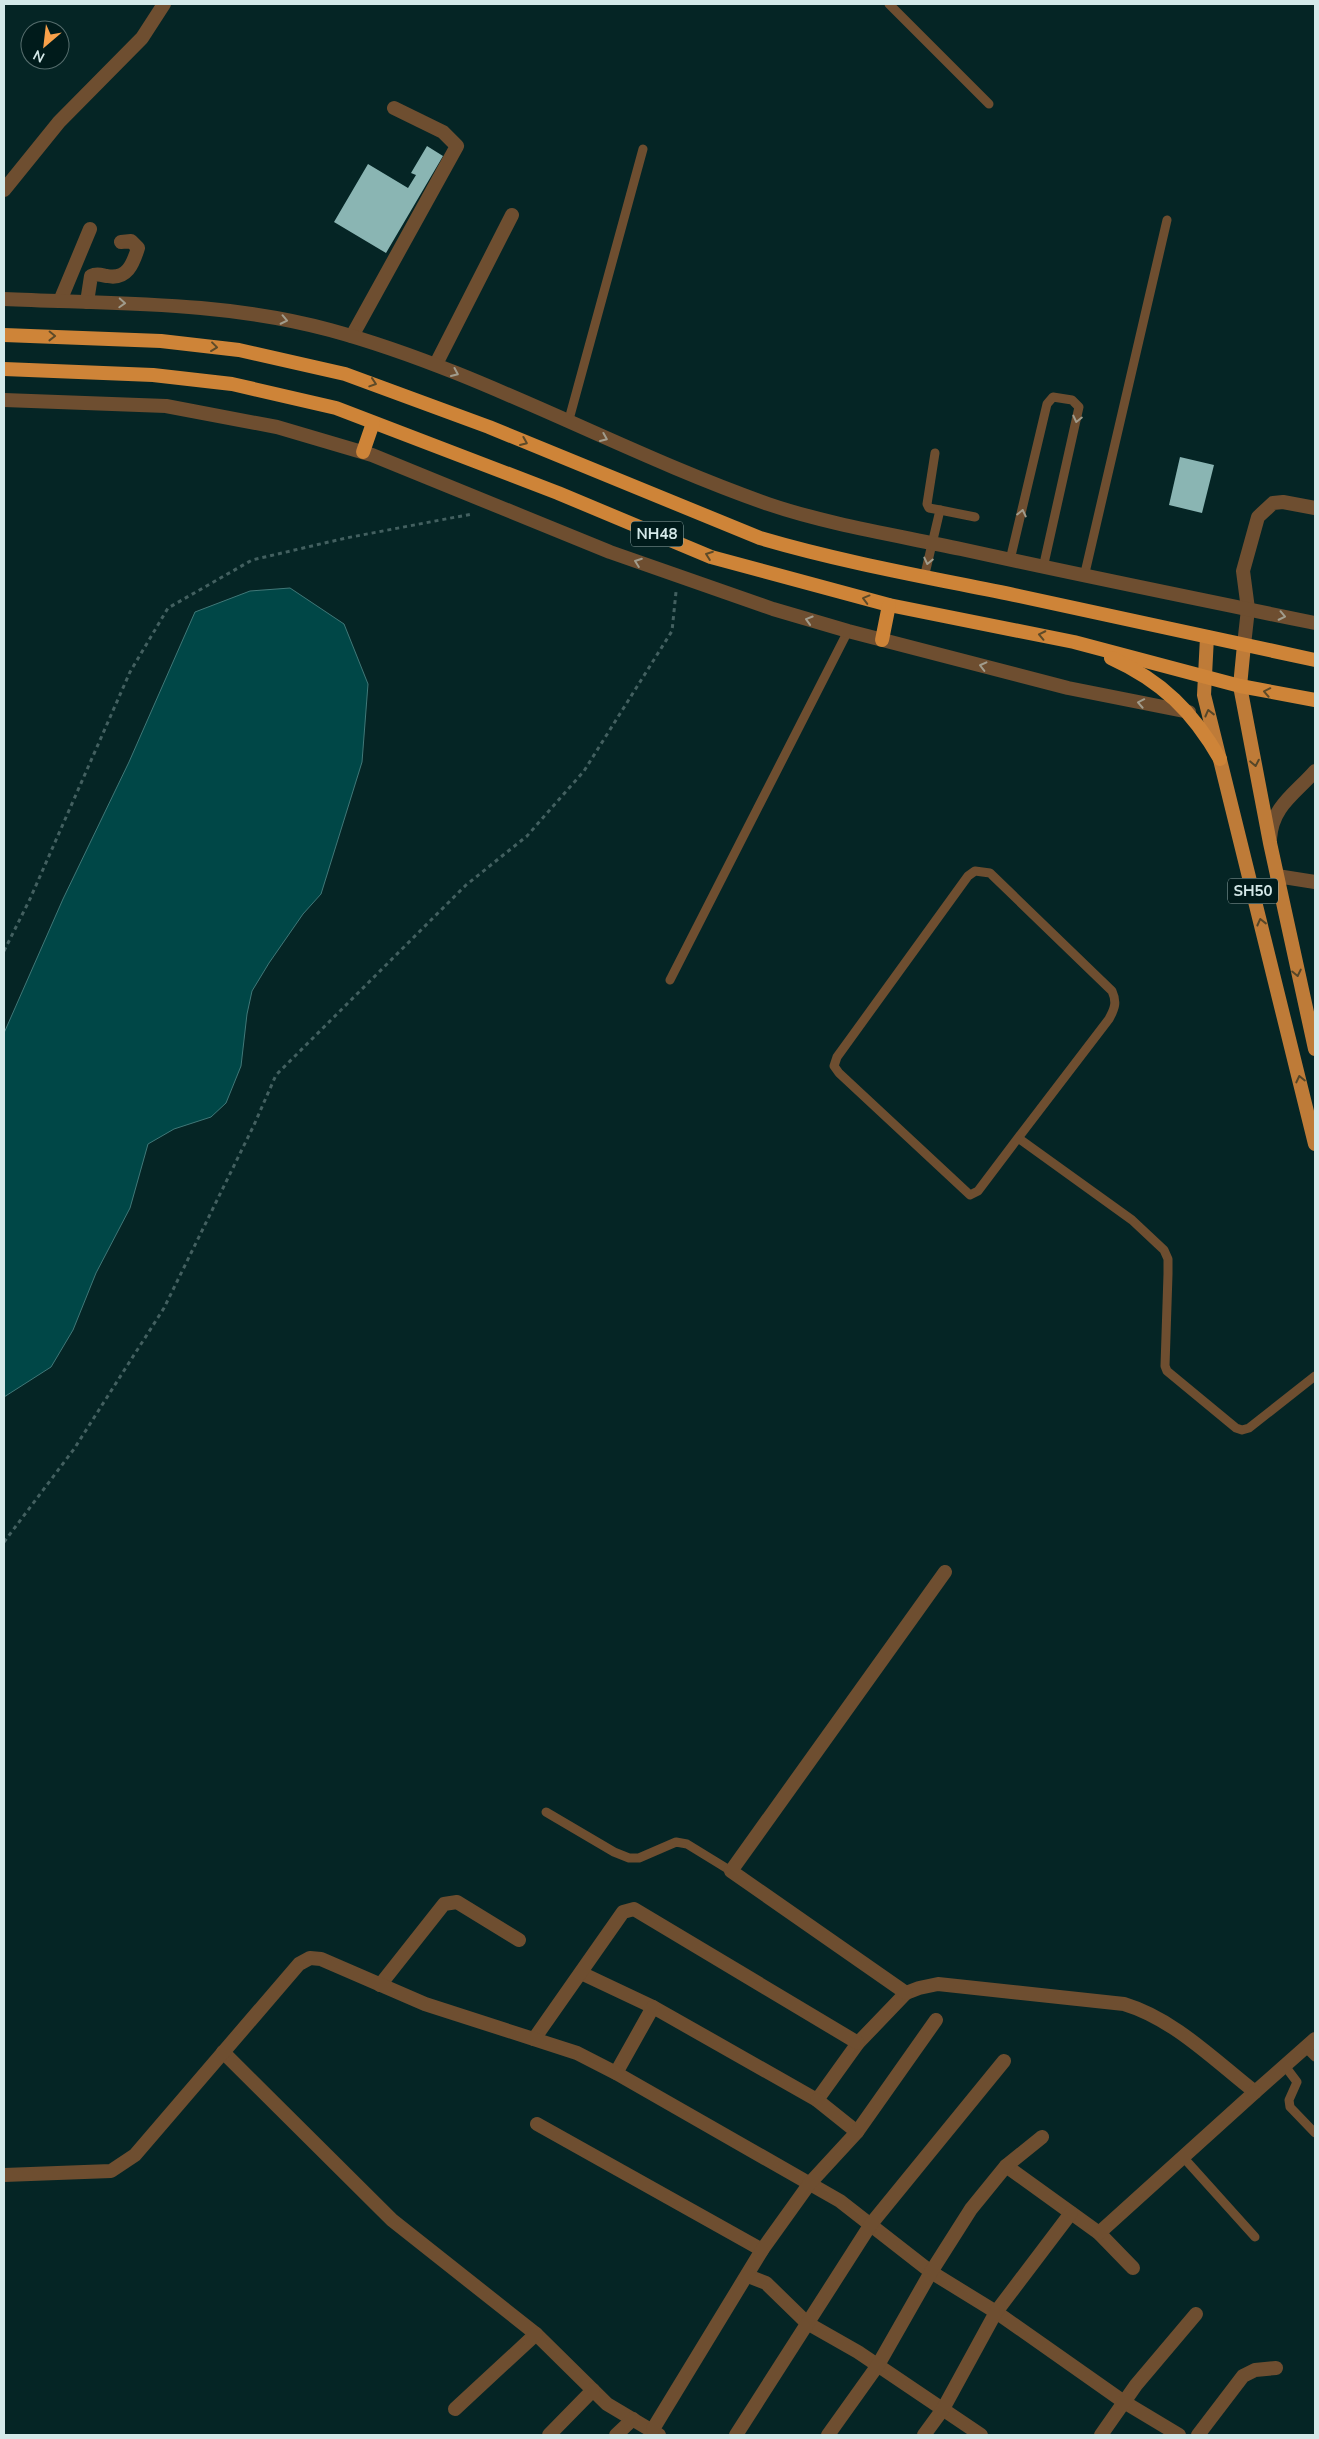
<svg xmlns="http://www.w3.org/2000/svg" width="1319" height="2439" font-family="'Nunito Sans',sans-serif">
<style>
.water{fill:#004747;stroke:#407878}
.building{fill:#8ab5b3}
.lines{fill:none;stroke-linecap:round;stroke-linejoin:round}
.path{stroke:#436060;stroke-width:3;stroke-dasharray:4 4;stroke-linecap:butt}
.service{stroke:#6e4e30;stroke-width:9}
.minor{stroke:#6e4e30;stroke-width:14}
.tertiary{stroke:#6e4e30;stroke-width:14}
.primary{stroke:#be7b38;stroke-width:14}
.trunk{stroke:#ce8438;stroke-width:14}
.oneway{stroke:#a19c8c}
.oneway2{stroke:#5d4a28}
.oneway3{stroke:#554628}
.labels{text-anchor:middle;stroke-width:5;stroke-linejoin:round;paint-order:stroke}
.shield{fill:#001b1b;stroke:#94abab;stroke-width:1}
.shield-label{font-size:15px;font-weight:bold;fill:#d4e9e9}
</style>
<rect width="100%" height="100%" fill="#052525"/>
<path class="water" d="M290,588L344,624L368,684L362,762L321,894L303,914L269,963L252,991L247,1014L241,1066L226,1103L211,1117L174,1129L148,1144L130,1208L96,1273L73,1330L51,1367L4,1397V1033L63,899L129,762L195,612L250,591Z"/>
<g class="building">
<path d="M427,146L443,156L386,253L334,222L368,164L408,188L416,175L411,173Z"/>
<path d="M1180,457L1214,465L1202,513L1169,505Z"/>
</g>
<g class="lines">
<g class="path">
<path d="M4,951L30,899L130,672L168,608L252,560L346,538L472,514"/>
<path d="M4,1542L74,1449L164,1308L254,1125L276,1075L466,885L527,836L584,771L672,631L676,592"/>
</g>
<g class="service">
<path d="M889,4L989,104"/>
<path d="M568,423L643,149"/>
<path d="M940,510L975,517"/>
<path d="M1010,560L1047,404L1053,397L1072,400L1079,407L1043,568"/>
<path d="M1084,577L1167,220"/>
<path d="M924,578L940,510L929,508L927,504L935,453"/>
<path d="M670,980L848,631"/>
<path d="M1018,1138L978,1191L970,1195L839,1073L834,1066L837,1057L968,876L975,871L990,873L1112,991C1117,1002 1115,1008 1109,1019L1018,1138L1132,1220L1164,1250L1168,1259V1274L1165,1366L1167,1371L1236,1428L1242,1430L1249,1428L1315,1376"/>
<path d="M546,1812L614,1852L629,1858H639L676,1842L687,1844L731,1871"/>
<path d="M1306,2048L1315,2057"/>
<path d="M1285,2066L1297,2082L1289,2100L1290,2107L1315,2133"/>
<path d="M1183,2157L1255,2237"/>
</g>
<g class="minor">
<path d="M4,190L59,122L142,38L164,4"/>
<path d="M60,301L90,229"/>
<path d="M87,302L91,276C97,273 101,275 107,276C127,280 133,264 138,248L131,241L121,242"/>
<path d="M352,336L457,146L443,132L394,108"/>
<path d="M436,364L512,215"/>
<path d="M1244,645L1248,609L1243,571L1258,517L1273,503L1283,502L1315,508"/>
<path d="M1277,876L1315,882"/>
<path d="M581,1973L653,2007L817,2100L858,2043L906,1993L919,1988L938,1984L1124,2004C1174,2019 1214,2060 1255,2092L1315,2039"/>
<path d="M380,1985L444,1904L457,1902L519,1940"/>
<path d="M906,1993L731,1871L945,1572"/>
<path d="M534,2039L623,1912L634,1909L858,2043"/>
<path d="M223,2052L392,2220L536,2334L607,2404L659,2435"/>
<path d="M616,2073L653,2007"/>
<path d="M817,2100L857,2132"/>
<path d="M537,2124L762,2250"/>
<path d="M1006,2166L1099,2233L1133,2268"/>
<path d="M4,2175L111,2171L135,2155L299,1964L310,1958L321,1959L425,2004L577,2053L616,2073L840,2201L931,2272L996,2312L1124,2402L1179,2435"/>
<path d="M1099,2233L1255,2092"/>
<path d="M748,2276L766,2283L807,2323L858,2352L981,2435"/>
<path d="M455,2409L536,2334"/>
<path d="M653,2429L762,2250L810,2183L857,2132L936,2020"/>
<path d="M549,2435L593,2390"/>
<path d="M616,2435L633,2419"/>
<path d="M736,2435L871,2224L1004,2061"/>
<path d="M828,2435L878,2365L931,2272L971,2209L1006,2166L1042,2137"/>
<path d="M924,2435L943,2409L996,2312L1071,2213"/>
<path d="M1101,2435L1136,2385L1196,2314"/>
<path d="M1198,2435L1243,2376L1255,2370L1276,2368"/>
</g>
<g class="tertiary">
<path d="M4,299C112,304 224,301 330,330C481,371 619,452 768,504C830,525 896,535 961,549C1079,575 1197,599 1315,623"/>
<path d="M4,400L166,406L277,427L372,455L610,552L773,609L848,631L1068,688L1189,712"/>
<path d="M1270,839C1272,806 1295,794 1315,771"/>
</g>
<g class="primary">
<path d="M1207,637L1204,695L1315,1144"/>
<path d="M1244,645L1240,686L1270,843L1315,1049"/>
</g>
<g class="trunk">
<path d="M4,335L161,341L239,350L345,374L489,427L760,538C845,563 932,578 1019,596C1118,617 1216,639 1315,660"/>
<path d="M4,369L153,375L232,384L336,408L558,493L711,557L889,605L1074,642L1240,686L1315,700"/>
<path d="M363,452L373,423"/>
<path d="M882,640L889,605"/>
<path d="M1111,658C1162,681 1193,712 1220,759"/>
</g>
</g>
<defs><path id="oneway-chevron" d="M-2-3.5L2.5 0L-2 3.5" fill="none" stroke-width="1.6" stroke-linecap="round" stroke-linejoin="round" transform="scale(1.25)"/></defs>
<g class="oneway">
<use href="#oneway-chevron" transform="translate(122 303) rotate(3)"/>
<use href="#oneway-chevron" transform="translate(284 320) rotate(12)"/>
<use href="#oneway-chevron" transform="translate(455 373) rotate(24)"/>
<use href="#oneway-chevron" transform="translate(1077 419) rotate(103)"/>
<use href="#oneway-chevron" transform="translate(604 438) rotate(23)"/>
<use href="#oneway-chevron" transform="translate(1022 513) rotate(-77)"/>
<use href="#oneway-chevron" transform="translate(928 561) rotate(103)"/>
<use href="#oneway-chevron" transform="translate(638 562) rotate(-160)"/>
<use href="#oneway-chevron" transform="translate(1282 616) rotate(12)"/>
<use href="#oneway-chevron" transform="translate(809 620) rotate(-163)"/>
<use href="#oneway-chevron" transform="translate(983 666) rotate(-166)"/>
<use href="#oneway-chevron" transform="translate(1141 703) rotate(-169)"/>
</g>
<g class="oneway2">
<use href="#oneway-chevron" transform="translate(52 336) rotate(1)"/>
<use href="#oneway-chevron" transform="translate(214 347) rotate(7)"/>
<use href="#oneway-chevron" transform="translate(373 383) rotate(18)"/>
<use href="#oneway-chevron" transform="translate(524 442) rotate(23)"/>
<use href="#oneway-chevron" transform="translate(709 555) rotate(-160)"/>
<use href="#oneway-chevron" transform="translate(866 599) rotate(-165)"/>
<use href="#oneway-chevron" transform="translate(1042 635) rotate(-168)"/>
<use href="#oneway-chevron" transform="translate(1267 692) rotate(-169)"/>
</g>
<g class="oneway3">
<use href="#oneway-chevron" transform="translate(1209 713) rotate(-104)"/>
<use href="#oneway-chevron" transform="translate(1255 763) rotate(79)"/>
<use href="#oneway-chevron" transform="translate(1261 922) rotate(-104)"/>
<use href="#oneway-chevron" transform="translate(1297 973) rotate(78)"/>
<use href="#oneway-chevron" transform="translate(1300 1079) rotate(-103)"/>
</g>
<g class="labels">
<g class="shield">
<rect x="631" y="521.5" width="52" height="25" rx="4"/>
<rect x="1228" y="878.5" width="50" height="25" rx="4"/>
</g>
<g class="shield-label">
<text x="657" y="539">NH48</text>
<text x="1253" y="896">SH50</text>
</g>
</g>
<rect width="1319" height="2439" fill="none" stroke="#d4e9e9" stroke-width="10"/>
<g transform="translate(45 45) rotate(208)"><circle r="24" fill="#001b1b" stroke="#556d6d"/>
<path d="M0-4L9 19L0 12L-9 19Z" fill="#f8a14a"/>
<text y="-8" font-size="14" font-weight="bold" text-anchor="middle" fill="#d4e9e9">N</text>
</g>
</svg>
